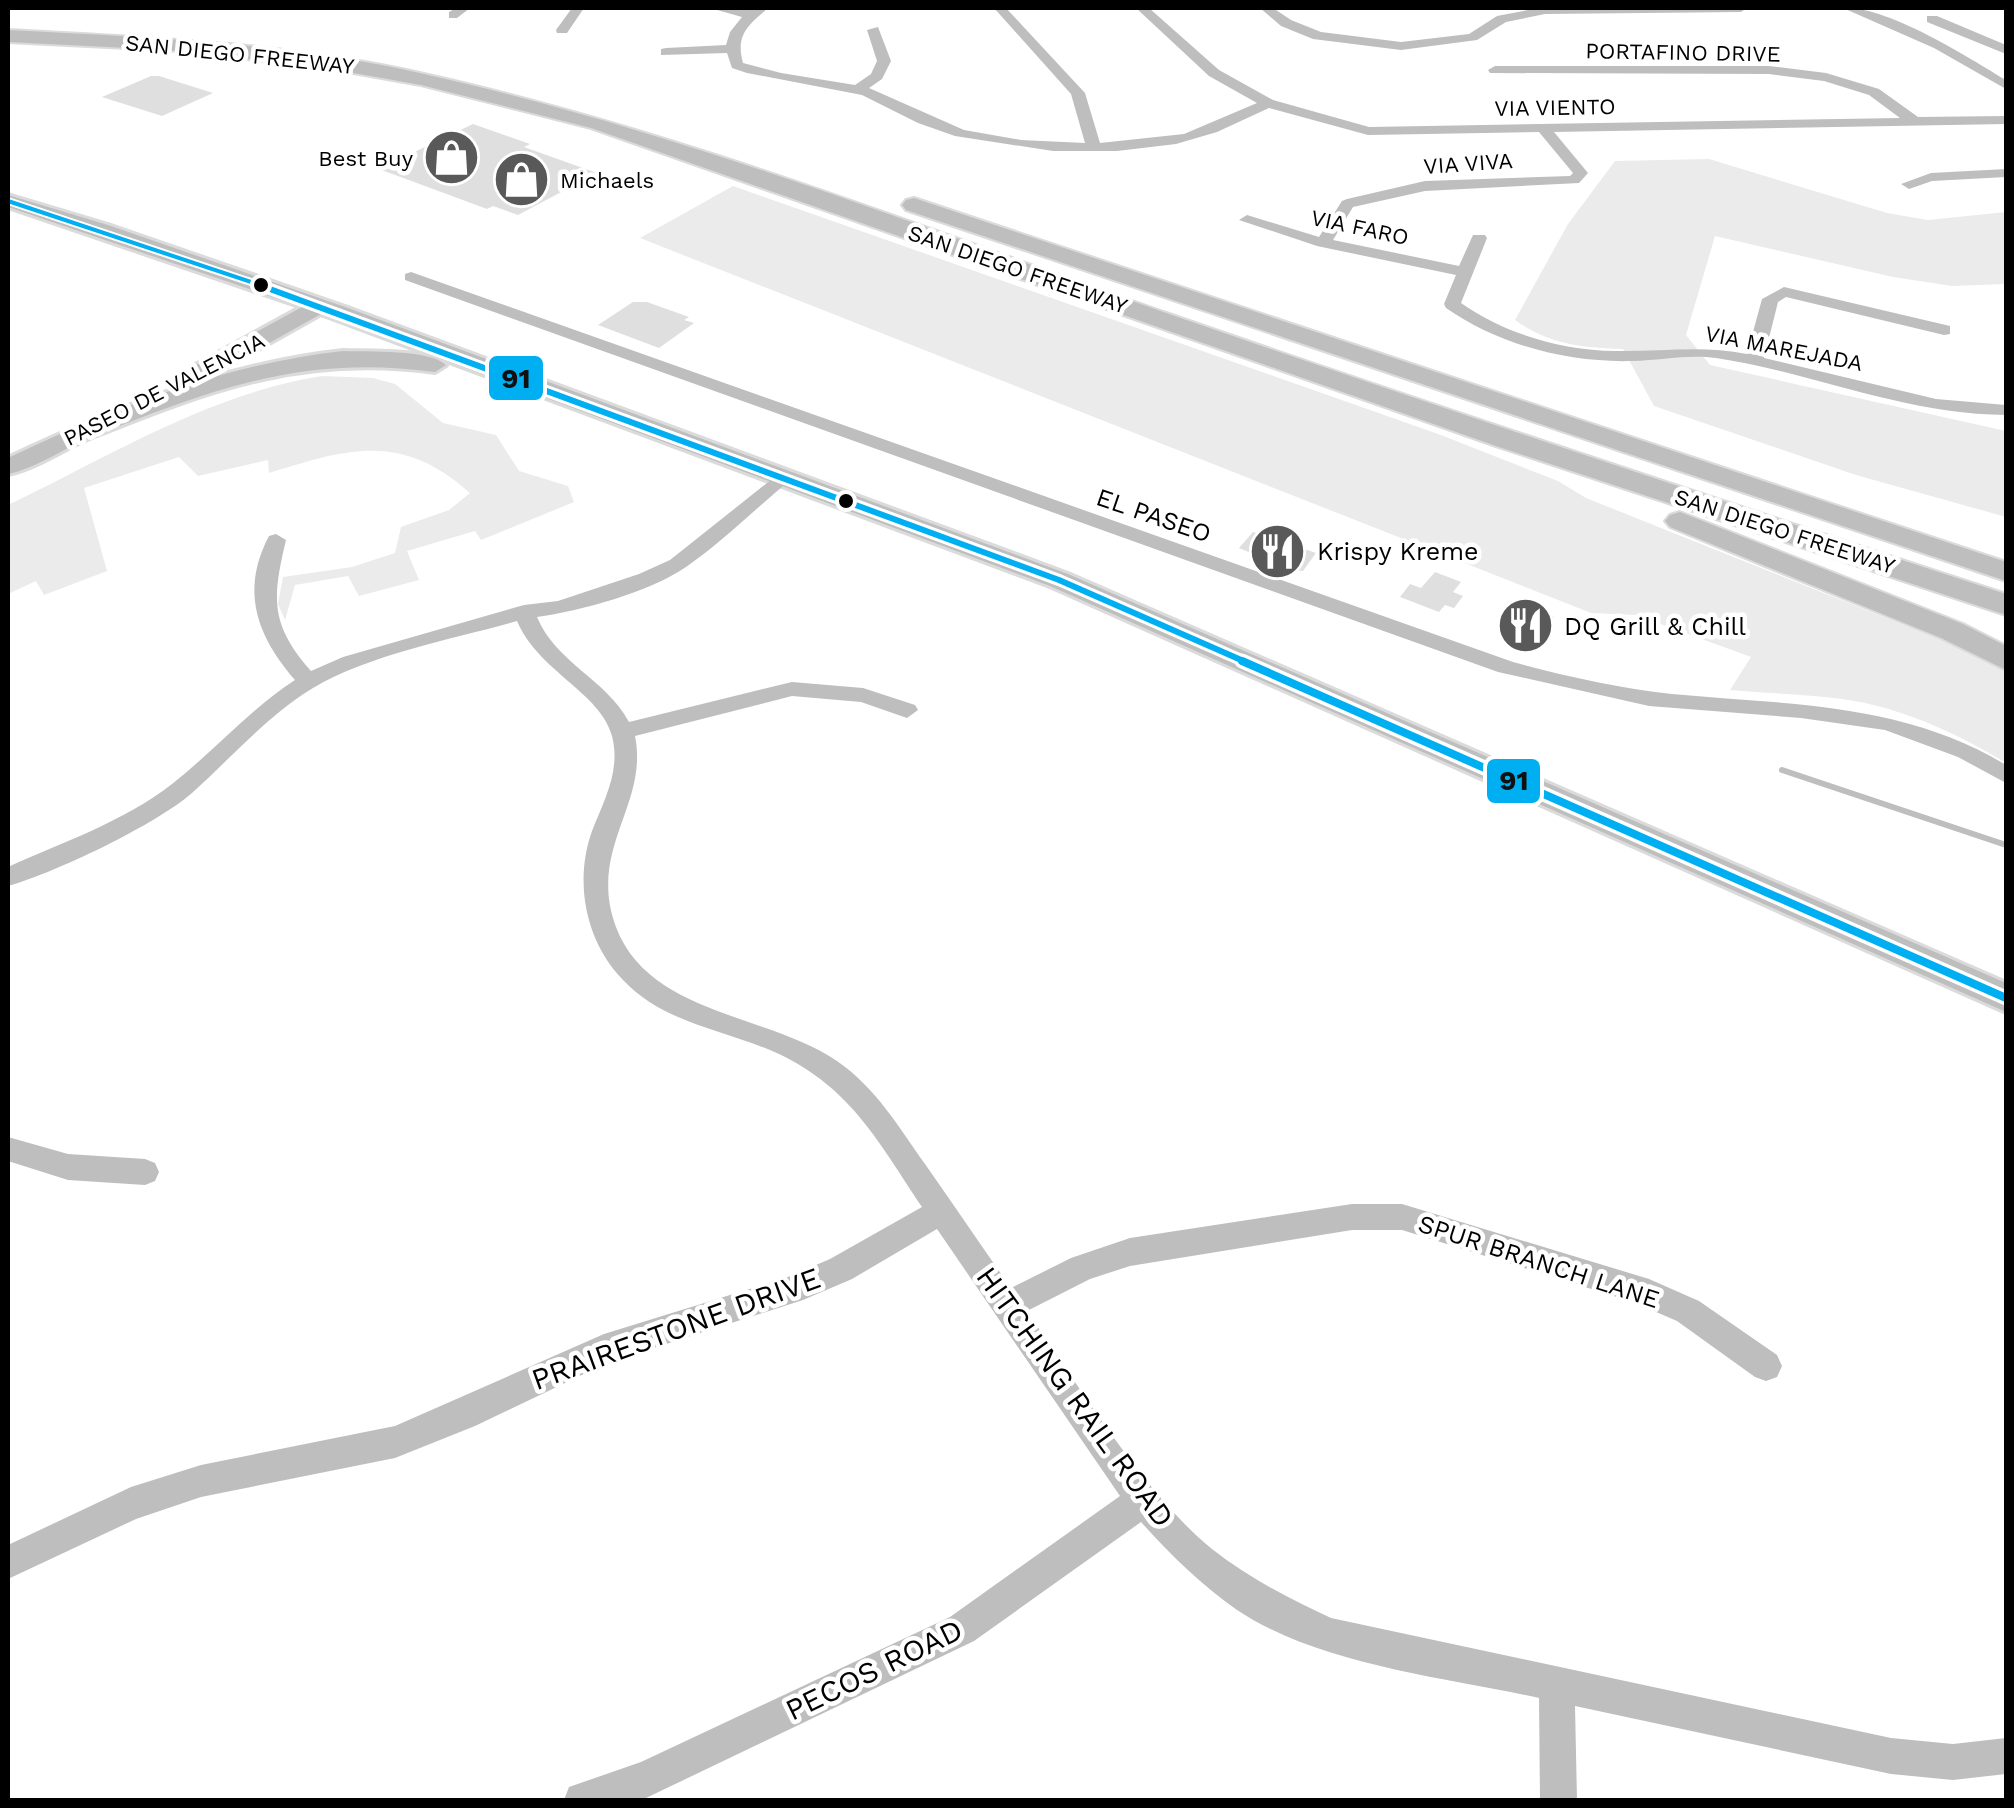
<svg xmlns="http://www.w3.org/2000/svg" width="2014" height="1808" font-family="'Work Sans',sans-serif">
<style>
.green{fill:#ebebeb}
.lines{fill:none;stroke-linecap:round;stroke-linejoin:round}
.stream{stroke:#bebebe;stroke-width:6}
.building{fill:#dfdfdf}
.major-casing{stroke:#dbdbdb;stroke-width:6}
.highway-casing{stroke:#dbdbdb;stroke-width:4}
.minor{fill:#bebebe;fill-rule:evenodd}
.major{fill:#bebebe;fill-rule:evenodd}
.highway{fill:#bebebe;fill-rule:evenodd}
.bus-1-far2-casing{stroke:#fff;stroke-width:8}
.bus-1-far1-casing{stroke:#fff;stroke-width:12}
.bus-1-casing{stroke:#fff;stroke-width:15}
.bus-1-far2{stroke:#00aff2;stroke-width:4}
.bus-1-far1{stroke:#00aff2;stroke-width:6}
.bus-1{stroke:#00aff2;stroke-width:8}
.bus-dot{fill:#000;stroke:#fff;stroke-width:4}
.labels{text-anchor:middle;stroke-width:9;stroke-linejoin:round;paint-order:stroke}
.far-street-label{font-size:22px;fill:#000;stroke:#fff}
.far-poi-label{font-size:22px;fill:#000;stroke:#fff;text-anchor:end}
.street-label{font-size:25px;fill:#000;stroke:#fff}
.poi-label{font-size:25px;fill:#000;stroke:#fff;text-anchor:start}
.near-street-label{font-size:30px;fill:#000;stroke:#fff}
.line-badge{stroke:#fff;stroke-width:4}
.pale-badge-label{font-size:28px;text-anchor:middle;font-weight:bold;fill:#111}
</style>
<rect width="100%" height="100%" fill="#fff"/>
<g class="green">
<path d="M1709,159L1887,213L1928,220L2006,212V284L1952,286L1893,277L1715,236L1686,335L1710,365L2006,431V517L1856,475L1654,406L1623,349C1582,348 1548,344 1515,320L1568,224L1615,161Z"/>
<path d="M733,186L1441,435L1558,481L1586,498L1979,655L2006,671V763C1960,735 1909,711 1855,701C1814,694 1771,694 1730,690L1751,657L1636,615L1591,613L640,238Z"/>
<path d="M322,376L373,378L395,384L443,423L496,435L519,471L568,486L574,502L481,540L475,531L407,551L419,580L359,596L348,576L295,585L285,620L278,604L283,577L352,567L395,553L401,527L449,510L470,493C402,432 349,448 269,473L268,460L198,476L179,457L84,488L107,571L44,595L36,581L8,594V505C108,457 211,393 322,376Z"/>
</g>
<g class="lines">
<path class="stream" d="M1782,770L2006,845"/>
</g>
<g class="building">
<path d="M151,76H159L213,93L162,116L102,97Z"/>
<path d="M473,124L530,144L524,147L597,173L518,215L493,206L487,209L379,169Z"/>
<path d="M633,302H647L689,317L684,320L694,323L659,348L598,325Z"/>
<path d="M1253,532L1274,539L1289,537L1293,545L1316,553L1303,571L1292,570L1239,548Z"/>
<path d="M1435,572L1461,582L1453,592L1463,596L1454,608L1445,605L1439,612L1400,597L1410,584L1421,588Z"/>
<path d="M1526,607L1554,617L1538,643L1497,628L1510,610L1521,614Z"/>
</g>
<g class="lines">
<defs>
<g id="major">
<path d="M8,195L108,225L348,308L1068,574L2006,983V1012L1050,586L321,314L212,375H196L193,370L196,365L302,307L8,207Z"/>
<path d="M343,351C368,352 429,349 446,365L435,372C303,354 212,389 92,437C64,448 37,468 8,474V458C114,408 224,364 343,351Z"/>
</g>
<g id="highway">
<path d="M8,30C147,37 288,43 424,74C680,131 925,229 1172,315C1449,411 1728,503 2006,594V615L1496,446L591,128L421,85L320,67L167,50L8,42Z"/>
<path d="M914,198L2006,562V581L906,210L902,205L906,200Z"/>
<path d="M1680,512L1963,624L2006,646V670L1941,638L1670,527L1665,521L1670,515Z"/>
</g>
</defs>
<use href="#major" class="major-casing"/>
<use href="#highway" class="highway-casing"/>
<g class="minor">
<path d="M456,8H470L457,18H449V12Z"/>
<path d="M572,8H584L567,33H557L556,30Z"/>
<path d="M710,8H768C749,25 735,34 743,63L781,73L855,85L871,74L877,61L867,30L878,27L891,61L882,79L869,88L964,130L1021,140L1085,143L1071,94L994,8H1006L1085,93L1100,143L1184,134L1257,103L1209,76L1136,8H1149L1219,70L1273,100L1369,127L1900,118L1869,95L1824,81L1769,74L1490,73L1488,70L1495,66H1769L1826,73L1879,89L1918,117L2006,116V124L1554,132L1588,173L1579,183L1425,191L1353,207L1333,240L1459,266L1473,235H1485L1487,238L1461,303C1505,334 1561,350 1615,351C1661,352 1702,345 1747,354L1762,299L1784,287L1950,326V334L1944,335L1786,297L1778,302L1764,358L1936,399L2006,405V415C1906,415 1814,373 1716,358C1689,354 1661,360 1633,361C1568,363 1499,345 1446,308L1444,304L1456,275L1317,246L1239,220L1247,215L1319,237L1342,201L1347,199L1425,181L1570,176L1573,173L1539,132L1368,135L1269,108L1217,132L1176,144L1117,151H1053L955,136L918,123L862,95L747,73L732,68L727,53L661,55V49L666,48L726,45L730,32L742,17Z"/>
<path d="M1260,8H1273L1291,20L1321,32L1401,42L1469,34L1497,16L1539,8H1747L1741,12L1545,14L1506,22L1477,40L1401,50L1313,39L1281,26Z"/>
<path d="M1843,8C1886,5 1968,57 2006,80V89L1934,48Z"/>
<path d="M1927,16H1937L2006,45V54L1927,22Z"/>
<path d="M2006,169V177L1932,181L1909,189L1901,184L1931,173Z"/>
<path d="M411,272L1513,662C1565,676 1618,688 1672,694C1789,705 1902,702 2006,765V783L1958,757L1885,730L1801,718L1649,706L1498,672L405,280V274Z"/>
<path d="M782,471L792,477L789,481C755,509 722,542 686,567C650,592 580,611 537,617C556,663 606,679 629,722L792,682L863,688L915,705L918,710L907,718L861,702L792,696L635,736C649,805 587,849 616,927C649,1015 769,1014 837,1061C876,1088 898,1126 925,1164C954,1205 982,1247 1011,1288L1071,1258L1130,1238L1352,1204H1402L1649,1279L1699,1301L1777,1355L1782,1366L1777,1377L1766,1381L1755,1377L1677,1321L1633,1302L1402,1230H1352L1130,1266L1090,1279L1027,1311C1077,1383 1145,1495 1212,1549C1249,1578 1288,1598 1331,1618L1891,1738L1953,1744L2006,1738V1774L1953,1780L1891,1774L1575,1706L1577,1800H1540L1539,1698C1443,1677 1320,1665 1237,1610C1200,1584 1171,1555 1141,1522L974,1641L646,1798L564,1800L569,1787L641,1762L950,1617L1120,1496L937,1229L852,1279L803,1300L607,1363L475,1426L395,1458L201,1497L136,1519L8,1579V1545L131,1487L201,1465L395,1426L604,1334L788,1277L830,1259L922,1207C879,1143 852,1089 779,1054C727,1030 664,1024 623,980C585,941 574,881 592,831C604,800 621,771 612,736C601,693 538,671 517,621C454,639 370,654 313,688C267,716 232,757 192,793C155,825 55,873 8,886V867C63,842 123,822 172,784C214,751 249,710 295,680C257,636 240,591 269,536L276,534L286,540C272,599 270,624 311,671L343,657L524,605L558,601L639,574L670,560Z"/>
<path d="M8,1137L68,1154L145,1159L155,1163L159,1172L155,1181L145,1185L68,1180L8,1161Z"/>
</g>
<use href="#major" class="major"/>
<use href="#highway" class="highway"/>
<defs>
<path id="bus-1-far2" d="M8,201L266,287"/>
<path id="bus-1-far1" d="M259,285L1059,580L1248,663"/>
<path id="bus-1" d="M1242,661L2006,998"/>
</defs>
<use href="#bus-1-far2" class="bus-1-far2-casing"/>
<use href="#bus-1-far1" class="bus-1-far1-casing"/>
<use href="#bus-1" class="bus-1-casing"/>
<use href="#bus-1-far2" class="bus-1-far2"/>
<use href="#bus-1-far1" class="bus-1-far1"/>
<use href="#bus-1" class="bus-1"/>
</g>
<defs>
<symbol id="shop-disc" viewBox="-11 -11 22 22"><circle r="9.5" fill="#595959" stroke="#fff"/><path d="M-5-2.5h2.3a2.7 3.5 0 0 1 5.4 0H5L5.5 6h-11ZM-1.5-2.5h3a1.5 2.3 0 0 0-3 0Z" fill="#fff"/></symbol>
<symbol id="restaurant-disc" viewBox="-11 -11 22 22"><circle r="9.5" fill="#595959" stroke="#fff"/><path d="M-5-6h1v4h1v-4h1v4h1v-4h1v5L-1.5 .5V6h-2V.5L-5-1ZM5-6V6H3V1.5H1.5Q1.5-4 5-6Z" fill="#fff"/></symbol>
</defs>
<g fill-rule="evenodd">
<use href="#shop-disc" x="420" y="126" width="63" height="63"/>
<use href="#shop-disc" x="490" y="148" width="63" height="63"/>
<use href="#restaurant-disc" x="1246" y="520" width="63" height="63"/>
<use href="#restaurant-disc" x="1494" y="594" width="63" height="63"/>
</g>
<g class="bus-dot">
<circle cx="261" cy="285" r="9"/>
<circle cx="846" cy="501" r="9"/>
</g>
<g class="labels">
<g class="far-street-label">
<text transform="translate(1683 52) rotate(1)" y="8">PORTAFINO DRIVE</text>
<text transform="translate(240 54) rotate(6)" y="8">SAN DIEGO FREEWAY</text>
<text transform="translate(1555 107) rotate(-1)" y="8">VIA VIENTO</text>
<text transform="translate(1468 163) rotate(-4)" y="8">VIA VIVA</text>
<text transform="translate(1360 227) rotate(12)" y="8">VIA FARO</text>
<text transform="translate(1018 269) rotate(19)" y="8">SAN DIEGO FREEWAY</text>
<text transform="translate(1784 348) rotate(11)" y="8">VIA MAREJADA</text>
<text transform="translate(164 389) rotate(-27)" y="8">PASEO DE VALENCIA</text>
<text transform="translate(1785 531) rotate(18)" y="8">SAN DIEGO FREEWAY</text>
</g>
<g class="far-poi-label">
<text x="413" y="166">Best Buy</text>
<text x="560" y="188" text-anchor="start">Michaels</text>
</g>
<g class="street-label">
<text transform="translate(1154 515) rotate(19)" y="9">EL PASEO</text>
<text transform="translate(1539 1261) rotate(18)" y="9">SPUR BRANCH LANE</text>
</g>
<g class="poi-label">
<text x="1317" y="560">Krispy Kreme</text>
<text x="1564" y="635">DQ Grill &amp; Chill</text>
</g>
<g class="near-street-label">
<text transform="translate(676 1329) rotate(-20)" y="10">PRAIRESTONE DRIVE</text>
<text transform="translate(1075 1397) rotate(54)" y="10">HITCHING RAIL ROAD</text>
<text transform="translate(874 1670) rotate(-26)" y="10">PECOS ROAD</text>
</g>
</g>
<g class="line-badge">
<rect x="487" y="354" width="58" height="48" rx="10" fill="#00aff2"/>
<rect x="1485" y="757" width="57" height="48" rx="10" fill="#00aff2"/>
</g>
<g class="pale-badge-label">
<text x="516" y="388">91</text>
<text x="1514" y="790">91</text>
</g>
<rect width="2014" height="1808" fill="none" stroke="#000000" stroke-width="20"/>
</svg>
